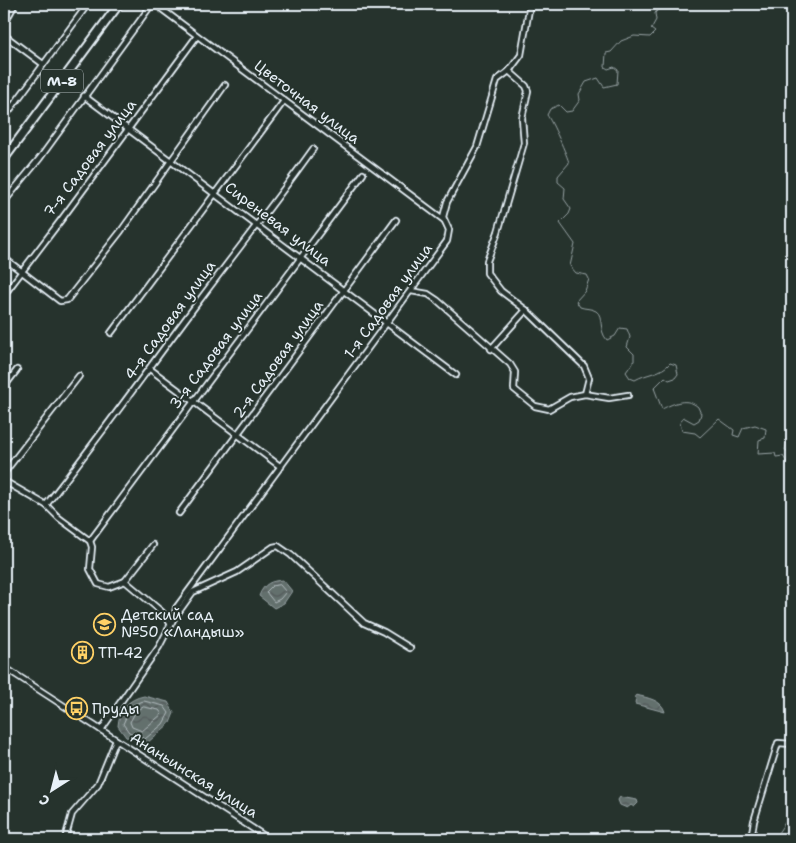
<svg xmlns="http://www.w3.org/2000/svg" width="796" height="843" font-family="'Shantell Sans',sans-serif">
<style>
.water{fill:url(#water-waves);stroke:#98a3a5}
.lines{fill:none;stroke-linecap:round;stroke-linejoin:round}
.shore{stroke:#b3bdc0;stroke-width:1}
.stream{stroke:#98a3a5;stroke-width:1}
.minor-casing{stroke:#e8f1f8;stroke-width:8}
.highway-casing{stroke:#e8f1f8;stroke-width:11}
.minor{stroke:#26332d;stroke-width:4.5}
.highway{stroke:#26332d;stroke-width:7}
.labels{text-anchor:middle;stroke-width:4;stroke-linejoin:round;paint-order:stroke}
.shield{fill:#26332d;stroke:#aeb8bb;stroke-width:1}
.shield-label{font-size:14px;font-weight:bold;fill:#e8f1f8}
.street-label{font-size:15px;fill:#e8f1f8;stroke:#26332d}
.poi-label{font-size:15px;fill:#e8f1f8;stroke:#26332d;text-anchor:start}
</style>
<defs>
<pattern id="water-waves" width="16" height="10" patternUnits="userSpaceOnUse" patternTransform="scale(1.25)"><rect width="16" height="10" fill="#636f6d"/><path d="M0 5q4-4 8 0t8 0" fill="none" stroke="#535a5a"/></pattern>
</defs>
<rect width="100%" height="100%" fill="#26332d"/>
<filter id="ink" filterUnits="userSpaceOnUse"><feTurbulence type="fractalNoise" baseFrequency=".02" numOctaves="2"/><feDisplacementMap in="SourceGraphic" scale="10" xChannelSelector="R" yChannelSelector="G"/><feConvolveMatrix kernelMatrix="1 2 1 2 8 2 1 2 1" color-interpolation-filters="sRGB"/></filter>
<g filter="url(#ink)">
<g class="water">
<path d="M283,580L292,591L284,603L274,608L259,596C264,583 271,581 283,580Z"/>
<path d="M636,695C648,698 662,700 665,712L635,704Z"/>
<path d="M144,696L168,702L174,713L170,723L146,744L126,737L118,726C119,710 128,699 144,696Z"/>
<path d="M620,797L637,800L638,803L634,807L631,805L627,808L620,805L618,800Z"/>
</g>
<g class="lines">
<g class="shore">
<path d="M280,585L286,592L280,599L274,602L266,592L272,586Z"/>
<path d="M144,701L164,706L169,713L163,724L145,739L129,732L123,724L131,706Z"/>
<path d="M144,707L159,710L162,714L142,731L132,727L130,722L136,711Z"/>
</g>
<g class="stream">
<path d="M663,4L655,13L656,20L651,29L655,32L650,37L634,36L621,41L611,52L606,53L605,67L608,69L614,67L618,70L617,84L604,87L598,78L586,82L579,94L580,100L572,111L566,112L559,105L550,109L547,115C551,120 568,157 569,163L558,176V182L565,188L564,199L571,209L569,214L560,223L575,244L570,266L576,273L587,275L589,279L585,291L576,301L580,307C585,309 591,308 596,311C604,316 598,330 607,340L615,336L620,328L627,329L630,337L627,347L634,354V361L626,372L630,378L635,380C647,373 661,374 670,363L676,365L678,374L675,378L669,380L665,377L654,388L662,409C674,403 687,397 698,407L701,414L699,420L694,423L683,417L680,423L682,431L695,433L700,437L719,419L734,430L733,435L739,437L743,428L755,425L766,429L765,438L759,440L758,454L775,453L776,457L783,456L788,464L792,462"/>
<path d="M792,436L788,437L785,450L792,453"/>
<path d="M774,839L792,812"/>
</g>
<defs>
<g id="minor">
<path d="M155,4L444,220"/>
<path d="M4,24L15,4"/>
<path d="M4,35L43,64"/>
<path d="M509,71L526,86L528,91L522,118L524,143L498,232L487,261V273L501,291L526,310"/>
<path d="M84,96L456,375"/>
<path d="M4,118L88,4"/>
<path d="M4,202L40,158L152,4"/>
<path d="M4,258L60,301L67,300L121,231L225,85"/>
<path d="M411,291L428,294L437,300L510,364L515,372L514,389L535,406L549,409L570,397L585,394L609,398L628,395"/>
<path d="M4,295L61,220L197,36"/>
<path d="M111,333L284,101"/>
<path d="M491,349L526,310L584,366L589,378L585,394"/>
<path d="M150,369L281,467"/>
<path d="M4,387L17,370"/>
<path d="M4,473L79,376"/>
<path d="M4,481L46,505L59,518L90,541L92,547L90,569L98,584L109,587L125,581L162,612L170,623"/>
<path d="M46,505C99,438 148,369 199,301C237,250 276,201 313,149"/>
<path d="M179,513L396,220"/>
<path d="M90,541L363,174"/>
<path d="M125,581L153,545"/>
<path d="M175,617L193,592L237,572L273,547L278,546L291,555L364,623L384,632L410,648"/>
<path d="M4,667L269,839"/>
<path d="M101,730L159,647L174,618L176,608L193,585L447,241L449,230L443,217L447,202L477,147L497,80L509,71L521,55L530,4"/>
<path d="M65,839L72,814L98,784L116,740"/>
<path d="M751,839L754,821L778,743L792,744"/>
</g>
<path id="highway" d="M4,159L119,4"/>
</defs>
<use href="#minor" class="minor-casing"/>
<use href="#highway" class="highway-casing"/>
<use href="#minor" class="minor"/>
<use href="#highway" class="highway"/>
</g>
</g>
<defs>
<symbol id="school-ring" viewBox="-11 -11 22 22"><circle r="9.5" fill="#26332d" stroke="#ffd166" stroke-width="1.5"/><path d="M0-5L7-2L0 1L-7-2ZM-4 1L0 2.5L4 1V4Q0 6-4 4Z" fill="#ffd166"/></symbol>
<symbol id="building-ring" viewBox="-11 -11 22 22"><circle r="9.5" fill="#26332d" stroke="#ffd166" stroke-width="1.5"/><path d="M-4-6H4V6H1V3H-1V6H-4ZM-2.5-4.3h1.7v1.8h-1.7ZM.8-4.3h1.7v1.8H.8ZM-2.5-1h1.7V.8h-1.7ZM.8-1h1.7V.8H.8Z" fill="#ffd166"/></symbol>
<symbol id="bus-ring" viewBox="-11 -11 22 22"><circle r="9.5" fill="#26332d" stroke="#ffd166" stroke-width="1.5"/><path d="M-5-6H5V4H4V6H2V4H-2V6H-4V4H-5ZM-3.5-4V0h7V-4ZM-3.5 1.2v1.5H-2V1.2ZM2 1.2v1.5H3.5V1.2Z" fill="#ffd166"/></symbol>
</defs>
<g fill-rule="evenodd">
<use href="#school-ring" x="92" y="612" width="25" height="25"/>
<use href="#building-ring" x="70" y="640" width="25" height="25"/>
<use href="#bus-ring" x="64" y="696" width="25" height="25"/>
</g>
<g class="labels">
<rect class="shield" x="41" y="69.5" width="42" height="23" rx="4"/>
<g class="shield-label">
<text x="62" y="86">М-8</text>
</g>
<g class="street-label">
<text transform="translate(307 102) rotate(37)" y="5">Цветочная улица</text>
<text transform="translate(90 158) rotate(-53)" y="5">7-я Садовая улица</text>
<text transform="translate(278 224) rotate(37)" y="5">Сиреневая улица</text>
<text transform="translate(388 301) rotate(-54)" y="5">1-я Садовая улица</text>
<text transform="translate(170 320) rotate(-54)" y="5">4-я Садовая улица</text>
<text transform="translate(216 350) rotate(-53)" y="5">3-я Садовая улица</text>
<text transform="translate(278 359) rotate(-54)" y="5">2-я Садовая улица</text>
<text transform="translate(194 775) rotate(32)" y="5">Ананьинская улица</text>
</g>
<g class="poi-label">
<text x="121" y="620">Детский сад<tspan x="121" dy="17">№50 «Ландыш»</tspan></text>
<text x="98" y="658">ТП-42</text>
<text x="92" y="714">Пруды</text>
</g>
</g>
<rect width="796" height="843" fill="none" stroke="#26332d" stroke-width="20"/>
<rect x="10" y="10" width="776" height="823" fill="none" stroke="#e8f1f8" stroke-width="2" filter="url(#ink)"/>
<g transform="translate(52 790) rotate(216)" stroke="#26332d" stroke-width="4" paint-order="stroke">
<path d="M0-4L9 19L0 12L-9 19Z" fill="#e8f1f8"/>
<text y="-8" font-size="14" font-weight="bold" text-anchor="middle" fill="#e8f1f8">С</text>
</g>
</svg>
